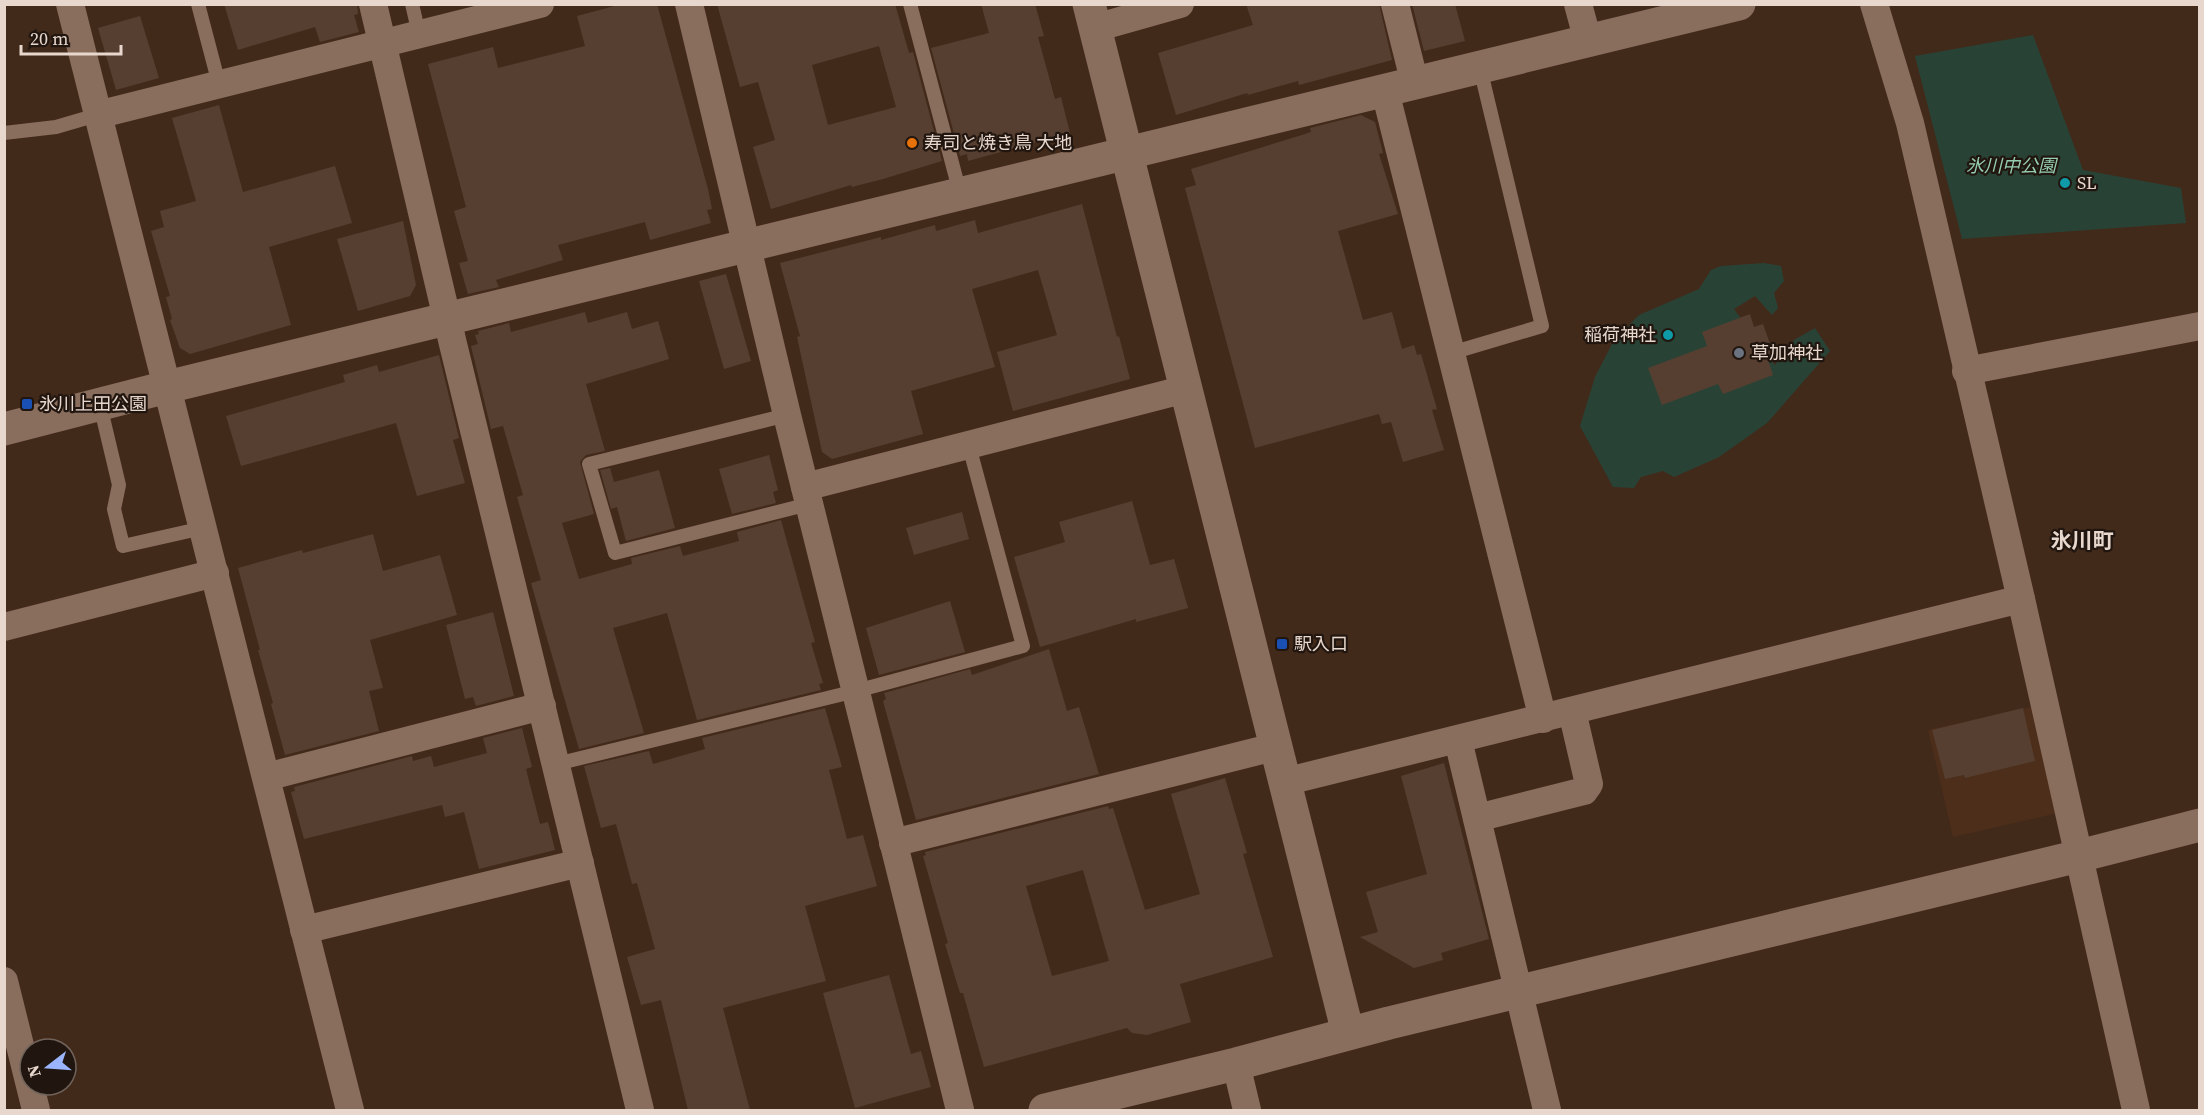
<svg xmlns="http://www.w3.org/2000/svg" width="2204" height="1115" font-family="'Source Serif 4','Noto Sans JP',serif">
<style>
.built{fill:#4c2e1a}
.green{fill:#284336}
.building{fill:#563f30;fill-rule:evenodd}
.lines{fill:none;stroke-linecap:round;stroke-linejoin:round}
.service{stroke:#8a6e5d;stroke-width:14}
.minor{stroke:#8a6e5d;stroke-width:28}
.tertiary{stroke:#8a6e5d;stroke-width:33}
.food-dot{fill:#e8710a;stroke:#21160f;stroke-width:2}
.culture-dot{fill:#0f9aa8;stroke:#21160f;stroke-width:2}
.worship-dot{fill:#6b7280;stroke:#21160f;stroke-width:2}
.transit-dot{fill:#1a4fb4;stroke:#21160f;stroke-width:2}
.labels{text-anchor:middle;stroke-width:4.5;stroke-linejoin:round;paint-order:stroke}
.poi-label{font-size:18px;fill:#e7d7cd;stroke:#21160f;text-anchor:start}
.park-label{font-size:18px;font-style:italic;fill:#95cdb1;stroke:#21160f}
.quarter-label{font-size:21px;font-weight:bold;fill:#e7d7cd;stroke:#21160f}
</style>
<rect width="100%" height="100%" fill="#422a1b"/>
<path class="built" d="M2035,706L2058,813L1953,837L1928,730Z"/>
<g class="green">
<path d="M2033,35L2083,170L2181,188L2186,223L1962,239L1915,56Z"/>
<path d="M1764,263L1781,266L1784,281L1774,293L1778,308L1772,315L1755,296L1734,309L1775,365L1794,340L1815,328L1830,351L1767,423L1719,457L1674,477L1663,471L1641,477L1634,488L1613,487L1580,426L1595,377L1614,340L1639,315L1699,289L1711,270L1721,266Z"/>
</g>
<g class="building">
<path d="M224,4H357L358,14L354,15L359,32L320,42L315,27L238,50Z"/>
<path d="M622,4H657L708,189L712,209L707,210L711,223L650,240L645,222L558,245L563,260L496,280L499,287L468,294L459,263L468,261L454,211L466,207L428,64L493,47L498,68L585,46L577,16Z"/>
<path d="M717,4H895L909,53L913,52L942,161L883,179L852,187L851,185L771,209L753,147L775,140L758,82L740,87ZM879,46L896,107L828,125L812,65Z"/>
<path d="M981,4H1035L1044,36L1038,37L1055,99L1061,97L1070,133L968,161L967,154L960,156L931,48L989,33Z"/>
<path d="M1246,4H1379L1392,60L1299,85L1298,81L1248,95L1247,93L1176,115L1158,53L1253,25Z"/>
<path d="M1412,4H1455L1465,41L1424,51Z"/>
<path d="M140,16L159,78L116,90L98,28Z"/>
<path d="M219,105L243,192L335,166L352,223L269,247L291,325L190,354L180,348L170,320L172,319L166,297L170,296L151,231L164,227L160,211L196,201L172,118Z"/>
<path d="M1361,115L1375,122L1383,153L1379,154L1398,214L1338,231L1363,320L1392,312L1402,349L1414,345L1417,355L1421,354L1437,409L1432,410L1444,450L1403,462L1391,422L1382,424L1379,414L1255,448L1185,188L1196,185L1191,169L1305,134L1311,132L1310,128Z"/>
<path d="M1082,204L1117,337L1119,336L1130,379L1013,411L997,352L1057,335L1038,270L972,289L995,367L911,391L923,434L832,459L822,452L797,337L800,336L780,263L881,237V240L935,225L936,231L975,220L978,233Z"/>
<path d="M403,221L416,285L410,296L358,311L337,239Z"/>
<path d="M726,274L751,361L724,369L699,281Z"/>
<path d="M585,312L588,323L627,312L632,329L658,321L669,359L586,384L605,451L586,455L580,462L594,514L562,523L579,579L632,564L631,558L680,546L683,556L739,541L737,532L781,520L815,642L811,643L823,683L819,684L821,690L697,720L667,613L613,628L644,733L579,749L531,583L541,580L517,497L523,495L503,426L491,429L471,346L478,344L475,335L479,334L478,331L509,323L511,332Z"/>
<path d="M1750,314L1754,327L1763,324L1774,355L1767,357L1773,375L1723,394L1718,384L1662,405L1648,368L1707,346L1702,332Z"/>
<path d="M439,355L459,438L453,440L465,483L417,496L396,423L241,466L226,416L345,382L343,375L377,365L379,372Z"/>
<path d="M769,455L778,490L773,492L776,503L732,514L719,469Z"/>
<path d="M610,468L614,482L659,470L675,528L626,541L617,507L611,509L600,470Z"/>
<path d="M1132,501L1150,565L1174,559L1188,608L1136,622V619L1040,647L1014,557L1065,542L1059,522Z"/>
<path d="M962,512L969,539L914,555L906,528Z"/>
<path d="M373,534L383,571L440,555L457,615L370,640L383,688L369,691L379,731L285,755L271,704L273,703L258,650H260L238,568L302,550L303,553Z"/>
<path d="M950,601L965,652L879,675L866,628Z"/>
<path d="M493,612L514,696L476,706L473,697L465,699L446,625Z"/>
<path d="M1049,649L1067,711L1079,707L1099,774L916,820L883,701L886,699L884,693L970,669L972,675Z"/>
<path d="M825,708L842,767L829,770L847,839L863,835L877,886L805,906L826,981L723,1008L750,1110H688L661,1000L641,1005L627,957L655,949L637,883L632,884L616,824L601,828L584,766L649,751L653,764L705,749L702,738Z"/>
<path d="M2023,708L2035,761L1965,778L1964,775L1945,779L1932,730Z"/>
<path d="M522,728L532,767L526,769L540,824L548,822L555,850L479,869L464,812L445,817L442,805L304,839L291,792L295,791L294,787L412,756L413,761L431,756L434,767L487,753L483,738Z"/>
<path d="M1444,763L1489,939L1441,953L1443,960L1414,968L1360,937L1378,932L1366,892L1427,874L1401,776Z"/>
<path d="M1225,778L1247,853L1243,854L1273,957L1180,984L1191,1022L1147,1035L1132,1033L1127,1028L984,1067L963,993H960L945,944L948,943L923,856L926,855L925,852L1108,806L1109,809L1113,808L1145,910L1200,894L1171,794ZM1083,870L1109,961L1052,976L1026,886Z"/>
<path d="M889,975L911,1054L921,1051L931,1087L855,1108L823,993Z"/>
</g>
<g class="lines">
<g class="service">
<path d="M198,4L219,84"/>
<path d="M412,4L419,34"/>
<path d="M910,4L960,193"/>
<path d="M4,133L56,127L97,115"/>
<path d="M1451,353L1542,326L1480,68"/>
<path d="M100,405L119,485L114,509L123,546L203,528"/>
<path d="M787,415L589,464L615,553L809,504"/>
<path d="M556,764L856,691L1023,646L969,446"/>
</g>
<g class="minor">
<path d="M70,4L350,1110"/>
<path d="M373,4L453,344L640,1110"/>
<path d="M689,4L787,415L960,1110"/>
<path d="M1395,4L1415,84"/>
<path d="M1578,4L1588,41"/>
<path d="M1874,4L1910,123L2021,599L2136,1110"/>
<path d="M1095,28L1180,4"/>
<path d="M1385,91L1543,719"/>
<path d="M97,115L540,4"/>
<path d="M1966,371L2200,326"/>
<path d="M805,487L1186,389"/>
<path d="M4,627L215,573"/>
<path d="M1458,740L1547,1110"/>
<path d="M266,777L542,706"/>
<path d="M1284,782L2021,599"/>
<path d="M1477,818L1584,791L1589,784L1572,711"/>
<path d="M893,843L1274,747"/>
<path d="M304,930L580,863"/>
<path d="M4,981L36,1110"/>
<path d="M1236,1064L1247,1110"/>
</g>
<g class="tertiary">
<path d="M1089,4C1176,347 1260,691 1348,1033"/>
<path d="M4,429L167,387L1739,4"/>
<path d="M1045,1110L1236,1064L1389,1023L2079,856L2200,825"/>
</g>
</g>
<circle class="food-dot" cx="912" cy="143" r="6"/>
<g class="culture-dot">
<circle cx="2065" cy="183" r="6"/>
<circle cx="1668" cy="335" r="6"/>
</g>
<circle class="worship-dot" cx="1739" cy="353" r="6"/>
<g class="transit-dot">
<rect x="21" y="398" width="12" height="12" rx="3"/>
<rect x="1276" y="638" width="12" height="12" rx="3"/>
</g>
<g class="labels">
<g class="poi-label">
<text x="924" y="149">寿司と焼き鳥 大地</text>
<text x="2077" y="189">SL</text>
<text x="1656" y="341" text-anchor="end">稲荷神社</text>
<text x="1751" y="359">草加神社</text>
<text x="39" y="410">氷川上田公園</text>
<text x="1294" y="650">駅入口</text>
</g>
<g class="park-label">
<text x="2011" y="172">氷川中公園</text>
</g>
<g class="quarter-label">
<text x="2082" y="548">氷川町</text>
</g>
</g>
<rect width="2204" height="1115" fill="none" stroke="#e7d7cd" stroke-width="12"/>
<g transform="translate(48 1067) rotate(253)"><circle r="28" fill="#21160f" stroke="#70635b" stroke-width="1.5"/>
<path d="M0-4.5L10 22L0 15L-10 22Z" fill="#9bb5fd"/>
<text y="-9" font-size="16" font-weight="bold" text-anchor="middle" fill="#e7d7cd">N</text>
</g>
<path d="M21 45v9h100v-9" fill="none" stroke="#e7d7cd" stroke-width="3"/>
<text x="30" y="45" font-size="18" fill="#e7d7cd" stroke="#21160f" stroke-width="4.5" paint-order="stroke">20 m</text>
</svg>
